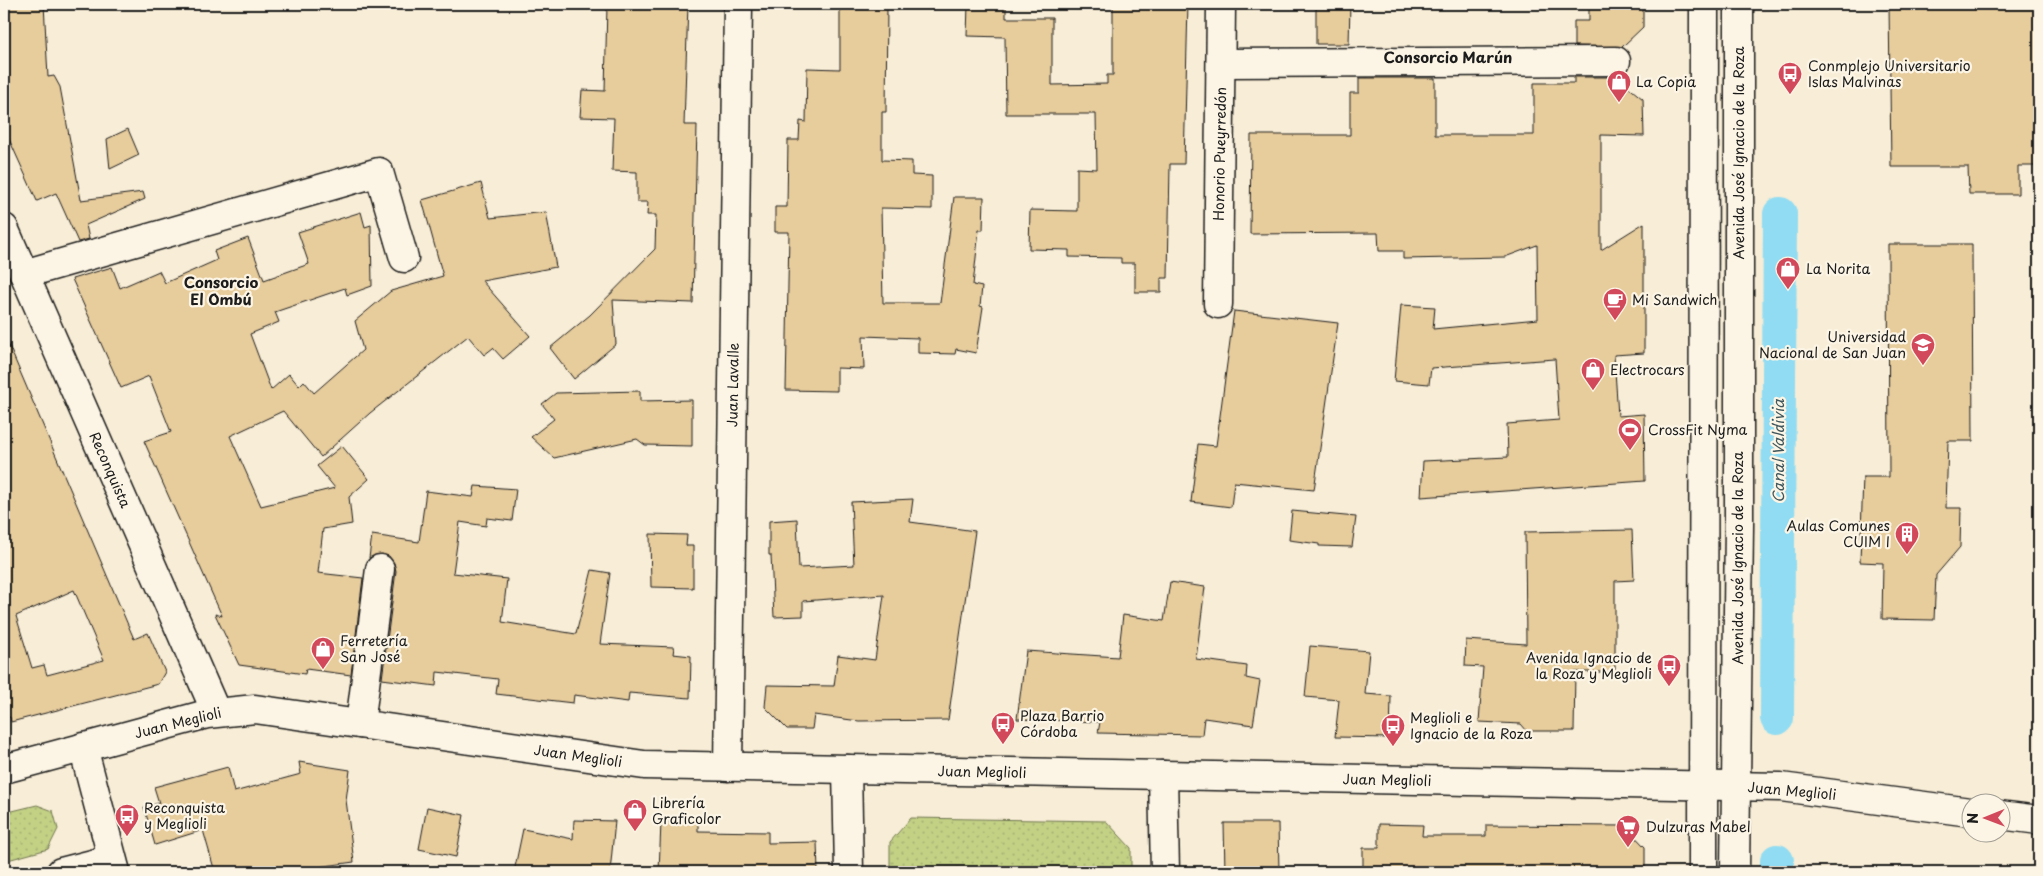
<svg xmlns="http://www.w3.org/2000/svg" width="2043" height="876" font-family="'Playpen Sans',sans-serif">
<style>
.grass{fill:url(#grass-dots);stroke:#707650}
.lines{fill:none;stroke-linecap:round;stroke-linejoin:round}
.canal{stroke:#91dcf2;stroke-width:34}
.building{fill:#e7cc9c;stroke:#1c1c1c;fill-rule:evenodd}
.minor-casing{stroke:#1c1c1c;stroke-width:31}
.secondary-casing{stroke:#1c1c1c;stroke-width:31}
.primary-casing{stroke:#1c1c1c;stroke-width:31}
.minor{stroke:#fcf5e5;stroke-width:28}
.secondary{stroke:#fcf5e5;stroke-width:28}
.primary{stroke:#fcf5e5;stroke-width:28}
.labels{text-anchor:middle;stroke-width:4.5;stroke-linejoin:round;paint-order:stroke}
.poi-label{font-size:14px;fill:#1c1c1c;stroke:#fcf5e5;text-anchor:start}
.street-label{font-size:14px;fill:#1c1c1c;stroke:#fcf5e5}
.neighbourhood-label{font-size:15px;font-weight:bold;fill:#1c1c1c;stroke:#fcf5e5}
.water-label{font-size:15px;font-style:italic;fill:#3f565c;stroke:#fcf5e5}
</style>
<defs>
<pattern id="grass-dots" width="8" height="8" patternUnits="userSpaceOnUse" patternTransform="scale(1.25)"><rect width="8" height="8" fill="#c3d185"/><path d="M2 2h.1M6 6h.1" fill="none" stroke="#a7b372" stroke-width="1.8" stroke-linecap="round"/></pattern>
</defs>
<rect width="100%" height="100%" fill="#f8edd6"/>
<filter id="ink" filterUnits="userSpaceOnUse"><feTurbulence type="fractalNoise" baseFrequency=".02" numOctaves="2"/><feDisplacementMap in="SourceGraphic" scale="10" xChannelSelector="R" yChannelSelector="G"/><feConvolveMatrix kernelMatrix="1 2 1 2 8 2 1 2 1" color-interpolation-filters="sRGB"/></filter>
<g filter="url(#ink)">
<g class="grass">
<path d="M37,805L53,811L58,829L48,849L4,861V813Z"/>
<path d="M911,818L1106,821L1131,848V872H890V842Z"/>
</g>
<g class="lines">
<g class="canal">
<path d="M1777,718L1780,214"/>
<path d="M1777,872V861"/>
</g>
</g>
<g class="building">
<path d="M4,4H44L48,77L54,76L60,87L81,200L143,192L145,199L86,225L89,239L78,242L56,193L37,201L4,128Z"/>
<path d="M611,4H688L684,125H697L693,303L613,300L616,344L574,379L550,348L590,315L655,249L656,215H647L648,202H637V172L612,171L614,118L580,117L582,90L605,91L607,5Z"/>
<path d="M840,4H887L886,112H882V160L912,161V175L932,176V209L881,208L883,303H940L954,197H984L983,230H979L973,285L982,287L980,306L983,307L976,353L956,349L955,354L918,353V338L863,336L864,369L837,368V391L786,390L789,232H775V207H787L788,140H799L800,121L806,122L807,68L840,69Z"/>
<path d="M968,4H1006V18H1052V85L1107,84V75H1113V4H1188L1184,164H1170L1168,278H1161V292H1135V263H1121V258L1069,257V250L1029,249L1030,210L1077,211V168L1097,169L1096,114H1006L1005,37L967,36Z"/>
<path d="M1316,4H1350L1349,44H1316Z"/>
<path d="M1589,4H1643V27L1622,47L1574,46V21H1589Z"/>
<path d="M1889,4H2039V166H2018V194H1969L1968,167H1891Z"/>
<path d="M1574,77H1616L1643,99L1644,136L1601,135V250L1644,223V353L1614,355L1618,416L1644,414L1645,481L1421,497L1423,461L1508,457L1507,424L1559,420L1555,359L1431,368L1429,384L1394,381L1401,305L1435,307L1433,329L1538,319L1537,245L1505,257L1403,259V251H1379L1378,233L1250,234L1251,135H1350V93H1359V78H1435V135H1534V83H1574Z"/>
<path d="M128,129L139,155L110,169L107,139Z"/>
<path d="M481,183L490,218L546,212L556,267L482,281L530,336L503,359L493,348L484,355L468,336L370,413L321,457L283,411L230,436L261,506L335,488L317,466L342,446L369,479L349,497L352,524L323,529L318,573L363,578L351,675L306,669L305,674L239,665L215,614L222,616L144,441L171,432L149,376L121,388L72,279L112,267L120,288L159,271L165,283L217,260L214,251L248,238L264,280L309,264L298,232L361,212L365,227L371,225L372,286L347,295L345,288L275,312L279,322L250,334L271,390L289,374L299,386L304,381L314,393L363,350L355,321L391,291L443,276L422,200Z"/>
<path d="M1888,244H1972L1973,441H1948L1946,508H1961L1960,547L1936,575L1934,620L1882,619L1883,563L1860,562L1863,477H1889Z"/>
<path d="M1234,311L1338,323L1314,490L1234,482L1231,507L1191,502L1198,444L1216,446Z"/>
<path d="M4,334L134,639L148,633L165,672L158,684L11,722L10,717L4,718ZM74,590L104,660L47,675L44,665L32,668L16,616Z"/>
<path d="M640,391V401L692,400V446L645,445L637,439L554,458L531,437L554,419L542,404L556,393Z"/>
<path d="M475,486L516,489L512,521L487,518L486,526L460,522L453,573L507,579L502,622L576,634L592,570L610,573L600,644L674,647L673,654L691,656L690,698L629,693L628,702L574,695L573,703L496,694L498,679L437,672L436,686L382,679L396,571L394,563L389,556L382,554L369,558L372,535L419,542L426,491L473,497Z"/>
<path d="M913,499L910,522L975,531L948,720L859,721L814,715L812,729H787L765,707L767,685L834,686L838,655L875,660L884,595L803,601V616L774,617L771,555H769V521L797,519L799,568L854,565L851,502Z"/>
<path d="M1292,511L1356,517L1352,547L1319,546V544L1289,540Z"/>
<path d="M1632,530L1634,580L1615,581V672H1575L1574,731H1527L1521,724L1479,722L1483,667L1465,666L1466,640L1526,644L1525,532Z"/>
<path d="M650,534L687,535L686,546H693V588L651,587Z"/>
<path d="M1170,582L1205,587L1196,659L1247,666L1246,678L1260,681L1253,725L1204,718L1202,735L1098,733L1100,722L1017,719L1026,651L1118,657L1123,615L1164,621Z"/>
<path d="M1310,646L1369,651L1365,694L1391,696L1390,738L1335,737L1339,700L1305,697Z"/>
<path d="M299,762L350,770L346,800L354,862L310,868L311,872H215L203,830L155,845L144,807L159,803L154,787L228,767L234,792L301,774Z"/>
<path d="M427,807L464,815L456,857L419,849Z"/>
<path d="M574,820L615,821L610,872H514L523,829L573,839Z"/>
<path d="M661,822H698V831L768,832V843L817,842L818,872H659Z"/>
<path d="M1224,823H1278L1279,872H1225Z"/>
<path d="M1379,824L1423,825L1422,836H1486V825L1625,826L1645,847V872H1363V848H1379Z"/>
</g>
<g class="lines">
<defs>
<g id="minor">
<path d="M1221,63L1616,61"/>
<path d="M4,228L216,712"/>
<path d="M24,274L379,172L404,258"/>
<path d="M1218,304L1221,4"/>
<path d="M360,724L380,569"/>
<path d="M83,747L116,872"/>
<path d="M728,767L738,4"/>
<path d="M847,769L849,872"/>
<path d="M1163,775L1165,872"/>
<path d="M61,872L112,859"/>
</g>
<g id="secondary">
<path d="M4,769L207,714L255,709L644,765L1781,787L1970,812"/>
<path d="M2000,815L2039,820"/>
</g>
<g id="primary">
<path d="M1703,872L1704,4"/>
<path d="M1735,872L1739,525V4"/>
</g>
</defs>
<use href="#minor" class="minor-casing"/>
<use href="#secondary" class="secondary-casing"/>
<use href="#primary" class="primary-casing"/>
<use href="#minor" class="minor"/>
<use href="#secondary" class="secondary"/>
<use href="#primary" class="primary"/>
</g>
</g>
<defs>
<symbol id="bus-pin" viewBox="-11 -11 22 30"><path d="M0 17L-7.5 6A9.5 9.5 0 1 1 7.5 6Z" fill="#d1495b" stroke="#fcf5e5"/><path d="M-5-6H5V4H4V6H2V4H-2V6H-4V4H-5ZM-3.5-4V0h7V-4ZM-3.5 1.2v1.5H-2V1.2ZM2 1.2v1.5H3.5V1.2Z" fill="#fff"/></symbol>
<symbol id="shop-pin" viewBox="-11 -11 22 30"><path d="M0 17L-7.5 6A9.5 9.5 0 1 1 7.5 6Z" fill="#d1495b" stroke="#fcf5e5"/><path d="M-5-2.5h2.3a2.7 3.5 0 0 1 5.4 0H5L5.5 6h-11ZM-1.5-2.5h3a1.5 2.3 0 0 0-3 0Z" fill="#fff"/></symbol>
<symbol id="cafe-pin" viewBox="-11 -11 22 30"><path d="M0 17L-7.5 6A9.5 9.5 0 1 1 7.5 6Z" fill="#d1495b" stroke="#fcf5e5"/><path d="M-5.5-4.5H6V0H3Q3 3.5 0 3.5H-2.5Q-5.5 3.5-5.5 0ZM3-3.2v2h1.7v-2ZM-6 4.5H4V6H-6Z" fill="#fff"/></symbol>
<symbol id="university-pin" viewBox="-11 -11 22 30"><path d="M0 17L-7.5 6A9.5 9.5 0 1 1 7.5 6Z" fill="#d1495b" stroke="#fcf5e5"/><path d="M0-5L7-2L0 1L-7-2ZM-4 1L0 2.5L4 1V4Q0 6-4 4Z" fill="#fff"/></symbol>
<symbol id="stadium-pin" viewBox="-11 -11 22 30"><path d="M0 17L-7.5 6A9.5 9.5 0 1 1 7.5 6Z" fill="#d1495b" stroke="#fcf5e5"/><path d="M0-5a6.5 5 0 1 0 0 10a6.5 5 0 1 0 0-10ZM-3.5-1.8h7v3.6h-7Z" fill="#fff"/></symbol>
<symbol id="building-pin" viewBox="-11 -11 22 30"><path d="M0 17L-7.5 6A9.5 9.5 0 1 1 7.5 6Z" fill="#d1495b" stroke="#fcf5e5"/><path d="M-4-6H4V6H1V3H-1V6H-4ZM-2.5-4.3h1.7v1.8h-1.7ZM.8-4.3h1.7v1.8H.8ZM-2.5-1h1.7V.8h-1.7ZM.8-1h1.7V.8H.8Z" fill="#fff"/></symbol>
<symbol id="supermarket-pin" viewBox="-11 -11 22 30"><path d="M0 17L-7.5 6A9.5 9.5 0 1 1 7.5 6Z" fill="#d1495b" stroke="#fcf5e5"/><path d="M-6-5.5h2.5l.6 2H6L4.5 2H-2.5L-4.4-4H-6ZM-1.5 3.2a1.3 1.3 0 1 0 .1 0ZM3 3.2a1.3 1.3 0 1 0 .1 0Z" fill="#fff"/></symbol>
</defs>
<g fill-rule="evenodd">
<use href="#bus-pin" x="1776" y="60" width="28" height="38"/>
<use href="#shop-pin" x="1605" y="68" width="28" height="38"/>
<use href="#shop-pin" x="1774" y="255" width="28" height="38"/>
<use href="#cafe-pin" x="1601" y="286" width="28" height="38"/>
<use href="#university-pin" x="1909" y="331" width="28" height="38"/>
<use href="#shop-pin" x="1579" y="356" width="28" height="38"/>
<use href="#stadium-pin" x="1616" y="416" width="28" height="38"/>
<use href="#building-pin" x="1893" y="520" width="28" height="38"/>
<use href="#shop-pin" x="309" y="635" width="28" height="38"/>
<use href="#bus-pin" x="1655" y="652" width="28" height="38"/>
<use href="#bus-pin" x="989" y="710" width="28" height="38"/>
<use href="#bus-pin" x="1379" y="712" width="28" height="38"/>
<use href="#shop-pin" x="621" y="797" width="28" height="38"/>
<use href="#bus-pin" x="113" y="802" width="28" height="38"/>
<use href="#supermarket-pin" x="1614" y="813" width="28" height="38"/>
</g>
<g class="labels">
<g class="poi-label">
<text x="1808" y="71">Conmplejo Universitario<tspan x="1808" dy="16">Islas Malvinas</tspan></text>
<text x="1636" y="87">La Copia</text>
<text x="1806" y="274">La Norita</text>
<text x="1632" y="305">Mi Sandwich</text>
<text x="1906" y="342" text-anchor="end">Universidad<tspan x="1906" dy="16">Nacional de San Juan</tspan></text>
<text x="1610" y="375">Electrocars</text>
<text x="1648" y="435">CrossFit Nyma</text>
<text x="1890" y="531" text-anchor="end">Aulas Comunes<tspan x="1890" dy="16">CUIM I</tspan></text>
<text x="340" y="646">Ferretería<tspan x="340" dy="16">San José</tspan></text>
<text x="1652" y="663" text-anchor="end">Avenida Ignacio de<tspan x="1652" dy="16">la Roza y Meglioli</tspan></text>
<text x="1020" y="721">Plaza Barrio<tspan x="1020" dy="16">Córdoba</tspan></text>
<text x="1410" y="723">Meglioli e<tspan x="1410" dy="16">Ignacio de la Roza</tspan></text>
<text x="652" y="808">Librería<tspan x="652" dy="16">Graficolor</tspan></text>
<text x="144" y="813">Reconquista<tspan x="144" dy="16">y Meglioli</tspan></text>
<text x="1646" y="832">Dulzuras Mabel</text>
</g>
<g class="street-label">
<text transform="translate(1739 153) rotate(-90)" y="5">Avenida José Ignacio de la Roza</text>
<text transform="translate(1220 154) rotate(-89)" y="5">Honorio Pueyrredón</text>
<text transform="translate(733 385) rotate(-89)" y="5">Juan Lavalle</text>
<text transform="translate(110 470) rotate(66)" y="5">Reconquista</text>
<text transform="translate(1738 558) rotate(-90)" y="5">Avenida José Ignacio de la Roza</text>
<text transform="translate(178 723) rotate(-14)" y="5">Juan Meglioli</text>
<text transform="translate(578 756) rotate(8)" y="5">Juan Meglioli</text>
<text transform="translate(982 772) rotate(1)" y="5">Juan Meglioli</text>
<text transform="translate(1387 780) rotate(1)" y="5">Juan Meglioli</text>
<text transform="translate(1792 791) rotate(5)" y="5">Juan Meglioli</text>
</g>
<g class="neighbourhood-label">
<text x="1448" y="63">Consorcio Marún</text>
<text x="221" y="288">Consorcio<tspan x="221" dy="17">El Ombú</tspan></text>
</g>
<g class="water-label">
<text transform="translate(1779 451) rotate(-90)" y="5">Canal Valdivia</text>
</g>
</g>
<rect width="2043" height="876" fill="none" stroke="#fcf5e5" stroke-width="20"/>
<rect x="10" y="10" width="2023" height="856" fill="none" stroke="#1c1c1c" stroke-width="2" filter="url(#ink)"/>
<g transform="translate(1986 818) rotate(269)"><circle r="24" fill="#fcf5e5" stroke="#a29e95"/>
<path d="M0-4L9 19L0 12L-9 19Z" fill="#d1495b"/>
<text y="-8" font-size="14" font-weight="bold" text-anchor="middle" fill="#1c1c1c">N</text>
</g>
</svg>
